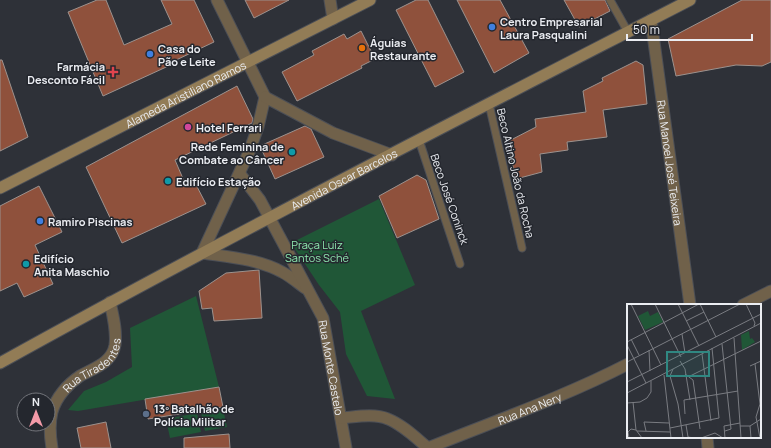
<svg xmlns="http://www.w3.org/2000/svg" width="771" height="448" font-family="Manrope,sans-serif">
<rect width="100%" height="100%" fill="#2e3138"/>
<path fill="#205737" d="M379,199L415,285L361,311L395,399L367,396L346,354L340,312L319,285L291,243Z
M196,296L219,387L78,411L68,410L84,391L106,382L132,367L130,328Z
M223,409L227,427L205,431L201,413Z
M197,413L201,432L170,438L166,419Z"/>
<path fill="#8f513c" stroke="#9c928e" d="M97,0H106L124,45L172,24L161,0H194L214,42L174,61L175,63L103,96L68,12Z
M245,0H289L254,18Z
M416,0H428L464,72L435,87L396,10Z
M457,0H500L529,53L494,73Z
M564,0H605L610,11L579,27Z
M742,0H771V62L762,66L736,65L676,76L668,39Z
M361,31L375,59L361,66L362,68L297,101L282,72L314,55L312,51L344,34L347,39Z
M0,60H2L28,137L0,151Z
M636,61L643,65L647,104L603,110L607,137L567,142L568,150L540,154L542,172L516,179L507,142L536,127L535,119L586,112L583,91L603,81L602,78Z
M237,86L253,119L252,123L175,160L184,181L192,177L206,204L122,243L86,167Z
M305,126L311,129L324,157L275,179L260,146Z
M417,175L426,180L439,219L397,238L379,196Z
M39,186L62,232L35,245L53,284L24,297L17,283L0,291V206Z
M259,270L262,318L214,321L212,308L202,309L199,291L226,273Z
M219,387L223,407L148,419L145,399Z
M106,422L111,448H81L77,428Z
M229,434L230,448H184V438Z"/>
<g fill="none" stroke-linecap="round" stroke-linejoin="round">
<g stroke="#4c4f56" stroke-width="9">
<path id="service" d="M610,0L628,32
M489,104L522,248
M419,140L460,264"/>
</g>
<g stroke="#4c4f56" stroke-width="13">
<g id="minor">
<path d="M217,0L265,97"/>
<path d="M330,0L333,19"/>
<path id="s1" d="M651,20L690,305"/>
<path d="M265,97L258,127L249,152L202,253C229,257 258,259 282,272C290,276 298,283 305,288"/>
<path d="M265,97L333,133L392,155"/>
<path id="s2" d="M240,174L260,200L323,318L346,448"/>
<path d="M743,305L771,291"/>
<path d="M341,418C355,417 374,413 388,419C403,425 416,438 428,448"/>
<path d="M707,437L708,448"/>
<path id="s3" d="M52,448C50,436 49,424 52,412C56,397 68,384 80,376C94,368 112,363 115,345C117,331 113,316 110,302"/>
<path id="s4" d="M428,448C495,421 564,397 628,364"/>
</g>
</g>
<g stroke="#4c4f56" stroke-width="13">
<g id="secondary">
<path id="s5" d="M0,188L370,0"/>
<path id="s6" d="M0,363C227,237 459,119 690,0"/>
</g>
</g>
<use href="#service" stroke="#70614a" stroke-width="7"/>
<use href="#minor" stroke="#70614a" stroke-width="11"/>
<use href="#secondary" stroke="#927c56" stroke-width="11"/>
</g>
<g fill="#3f7fe0" stroke="#24272e" stroke-width="1.5">
<circle cx="492" cy="27" r="4"/>
<circle cx="150" cy="54" r="4"/>
<circle cx="40" cy="221" r="4"/>
</g>
<circle fill="#e8710a" stroke="#24272e" stroke-width="1.5" cx="362" cy="48" r="4"/>
<path fill="#e0444e" stroke="#24272e" stroke-width="1.5" d="M111 66h4v4h4v4h-4v4h-4v-4h-4v-4h4z"/>
<circle fill="#d1479c" stroke="#24272e" stroke-width="1.5" cx="188" cy="127" r="4"/>
<g fill="#0f9aa8" stroke="#24272e" stroke-width="1.5">
<circle cx="292" cy="152" r="4"/>
<circle cx="168" cy="181" r="4"/>
<circle cx="26" cy="264" r="4"/>
</g>
<circle fill="#5c6f8a" stroke="#24272e" stroke-width="1.5" cx="146" cy="414" r="4"/>
<g text-anchor="middle" dominant-baseline="central" stroke-width="3" stroke-linejoin="round" paint-order="stroke">
<g font-size="11" font-weight="bold" fill="#ebedf2" stroke="#24272e" text-anchor="start">
<text x="500" y="21">Centro Empresarial<tspan x="500" dy="13">Laura Pasqualini</tspan></text>
<text x="370" y="42">Águias<tspan x="370" dy="13">Restaurante</tspan></text>
<text x="158" y="48">Casa do<tspan x="158" dy="13">Pão e Leite</tspan></text>
<text x="105" y="66" text-anchor="end">Farmácia<tspan x="105" dy="13">Desconto Fácil</tspan></text>
<text x="196" y="127">Hotel Ferrari</text>
<text x="284" y="146" text-anchor="end">Rede Feminina de<tspan x="284" dy="13">Combate ao Câncer</tspan></text>
<text x="176" y="181">Edifício Estação</text>
<text x="48" y="221">Ramiro Piscinas</text>
<text x="34" y="258">Edifício<tspan x="34" dy="13">Anita Maschio</tspan></text>
<text x="154" y="408">13º Batalhão de<tspan x="154" dy="13">Polícia Militar</tspan></text>
</g>
<g font-size="11" fill="#ebedf2" stroke="#24272e">
<text stroke="none"><textPath href="#s5" startOffset="208">Alameda Aristiliano Ramos</textPath></text>
<text stroke="none"><textPath href="#s1" startOffset="144">Rua Manoel José Teixeira</textPath></text>
<text transform="translate(516 173) rotate(77)">Beco Altino João da Rocha</text>
<text stroke="none"><textPath href="#s6" startOffset="390">Avenida Oscar Barcelos</textPath></text>
<text transform="translate(450 199) rotate(71)">Beco José Coninck</text>
<text stroke="none"><textPath href="#s3" startOffset="100">Rua Tiradentes</textPath></text>
<text stroke="none"><textPath href="#s2" startOffset="217">Rua Monte Castelo</textPath></text>
<text stroke="none"><textPath href="#s4" startOffset="109">Rua Ana Nery</textPath></text>
</g>
<g font-size="11" fill="#8de7ae" stroke="#24272e">
<text x="317" y="244">Praça Luiz<tspan x="317" dy="13">Santos Sché</tspan></text>
</g>
</g>
<g transform="translate(627 304)">
<rect width="134" height="134" fill="#2e3138"/>
<path d="M21,7L23,12L31,8L36,18L18,26L11,12ZM122,27L123,35L125,34L128,38L115,46L114,31Z" fill="#205737"/>
<path fill="none" stroke="#7a7c82" stroke-width="1" d="M4,0L34,61M28,0L54,53M51,0L72,42M73,0L89,33M119,0L128,19L127,22M59,17L77,8M55,30L58,49M107,34L114,134M4,35L12,51M0,38L72,0M95,40L104,125L98,127M0,41L19,79M22,46L23,67M75,50L84,117M53,57L58,65L63,96M0,58L113,0M128,60L133,100L129,113L133,134M123,62L134,57M46,65L43,72L51,100L56,134M58,70L66,76L73,125M37,71L44,134M63,72L134,37M0,78L134,10M0,89L134,19M6,98L9,126M0,99L13,98L20,94L24,88V77M58,110L57,96L111,87M59,121L61,133L67,134M113,122H123L134,115M123,122L124,134M43,124L92,114L85,44M10,127L43,128M19,127L17,118L42,119M2,134L1,128L4,125L9,126L15,134M74,134L88,129L96,134M98,134L97,122L113,119"/>
<path fill="#308882" fill-opacity="0.15" stroke="#308882" stroke-width="2" d="M40,48H82V72H40Z"/>
<rect width="134" height="134" fill="none" stroke="#ebedf2" stroke-width="2"/>
</g>
<g transform="translate(36 412)"><circle r="19" fill="#24272e" stroke="#74767c"/>
<path d="M0-3L7 15L0 10L-7 15Z" fill="#f39aa8"/>
<text y="-6" font-size="11" font-weight="bold" text-anchor="middle" fill="#ebedf2">N</text>
</g>
<path d="M627 34v6h125v-6" fill="none" stroke="#ebedf2" stroke-width="2"/>
<text x="633" y="34" font-size="12" fill="#ebedf2" stroke="#24272e" stroke-width="3" paint-order="stroke">50 m</text>
</svg>
